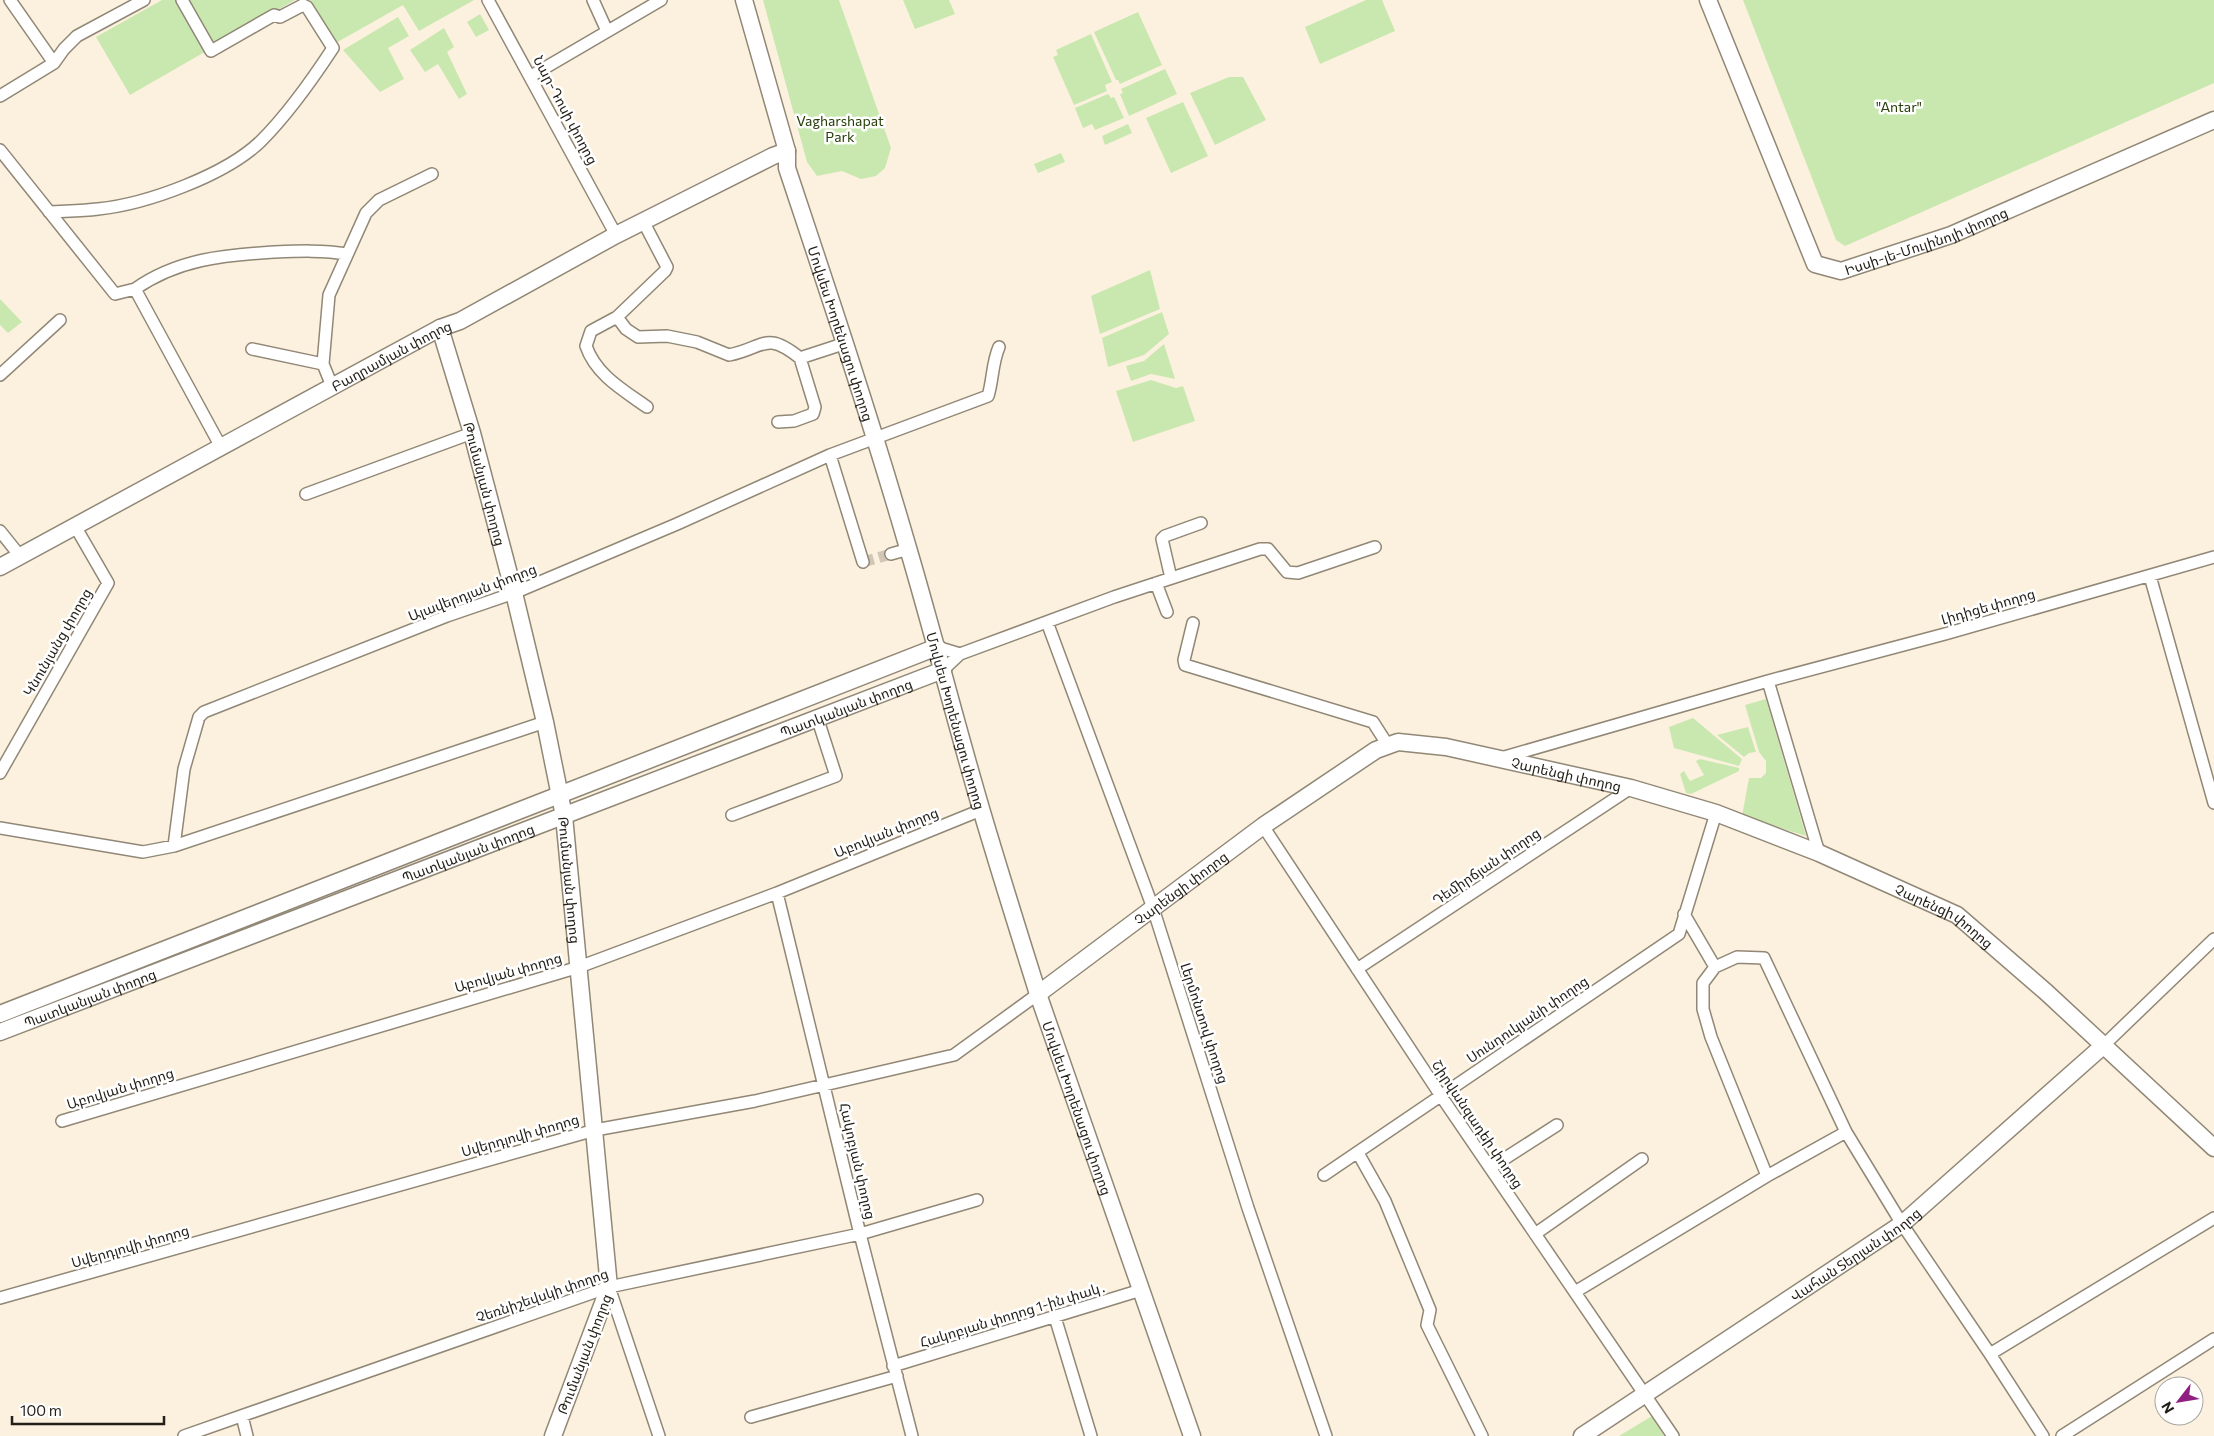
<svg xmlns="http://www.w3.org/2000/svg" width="2214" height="1436" font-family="Commissioner,'Noto Sans Armenian',sans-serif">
<rect width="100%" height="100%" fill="#fcf1de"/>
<path fill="#c9e8af" d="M162,0H295L130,95L96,37Z
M310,0H474L419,31L403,5L334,44Z
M763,0H839L891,148L885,168L876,176L861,179L842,171L817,176L807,162Z
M903,0H949L955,14L915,29Z
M1366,0H1382L1395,31L1320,64L1305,27Z
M1743,0H2214V83L1845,246L1836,240Z
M1138,12L1162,65L1120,84L1118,80H1116L1094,32Z
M480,14L489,30L476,37L467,22Z
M398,17L409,36L388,48L404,79L380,92L343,50Z
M444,28L454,47L447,52L467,94L459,99L438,64L425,72L410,50Z
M1091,34L1112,82L1105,85L1107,91L1074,105L1053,57L1058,55L1056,50Z
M1165,69L1177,94L1129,116L1120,94L1123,93L1121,89Z
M1229,77H1243L1266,120L1215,145L1190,93Z
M1108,94L1111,98L1114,97L1124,118L1095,130L1092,124L1083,128L1075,108Z
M1183,102L1208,156L1171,173L1146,118Z
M1128,124L1132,133L1105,145L1102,136Z
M1061,153L1065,162L1038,173L1034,164Z
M1150,270L1160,309L1100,334L1091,296Z
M0,299L22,322L8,333L0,325Z
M1162,312L1169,334L1144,355L1108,367L1102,338Z
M1164,344L1175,379L1151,374L1131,381L1126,366L1144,361Z
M1151,380L1176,388L1183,386L1195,421L1133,442L1116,391Z
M1766,699L1806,836L1742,816L1749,778H1761L1766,773V761L1759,752L1745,705Z
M1693,718L1742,759L1739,766L1674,748L1669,727Z
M1748,727L1756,752L1749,753L1744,757L1717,735Z
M1700,759L1739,768V771L1691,794L1686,793L1680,774L1684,771L1690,781L1704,775L1696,761Z
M1652,1416L1664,1436H1619Z"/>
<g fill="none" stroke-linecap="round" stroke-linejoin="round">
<path stroke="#d1c7b6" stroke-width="11" stroke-dasharray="11 5.5" stroke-linecap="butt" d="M863,562L891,554"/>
<g stroke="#918776" stroke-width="14">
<path id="street" d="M10,0L54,63
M488,0L616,235
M593,0L607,31
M531,76L661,0
M0,96L54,63L64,49L77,36L144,0
M0,150L115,294L135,289L221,447
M49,212C65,211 82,211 98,209C147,204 226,175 261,141C289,113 312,80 333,48L307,7L303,5L280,17L274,15L211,51L182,0
M643,221L667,267L665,271L617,317L591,331L586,346C596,375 623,390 647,407
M135,289C178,259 224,255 274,252C299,251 323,250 347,254
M617,317L626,329L638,337L667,336L697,342L729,355C764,348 765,330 800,358L846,343
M252,349L323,364
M0,375L60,320
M332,386L323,364L329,295L366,213L379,200L432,174
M778,422L794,421L813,414L815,407L800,358
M830,455L863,562
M306,494L472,433
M0,531L20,556
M891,554L909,549
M2150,576L2214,803
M1171,578L1162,539L1165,536L1201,523
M1156,583L1167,612
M1047,622L1153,908L1248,1208L1326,1436
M1193,623L1184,660L1185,665L1373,722L1387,744
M937,647L960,654
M943,670L960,654L1114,597L1260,549H1268L1287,572L1298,573L1375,547
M1768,681L1945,634L2214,557
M1501,758L1768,681L1819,853
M0,773L108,583L75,526
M732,815L836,776L817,717
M1263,826L1441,1096L1673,1436
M0,828L143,852L174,846L545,722
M174,846L184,769L199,717L204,712L447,616L514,593L677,524L830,455L988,396C993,380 992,363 999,347
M777,893L860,1234L912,1436
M1684,914L1715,967L1703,983V1009L1711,1037L1767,1176
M1715,967L1737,957L1764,958L1846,1132L1902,1224L1990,1354L2043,1436
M1357,969L1631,788
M2104,1045L2214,939
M62,1121L579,967L777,893L981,810
M1358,1153L1385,1201L1430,1310L1427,1325L1482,1436
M1490,1168L1557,1125
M1324,1175L1679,934L1716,813
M1535,1234L1642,1159
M609,1287L659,1436
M1575,1292L1767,1176L1846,1132
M0,1298L595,1130L755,1101L954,1055L1038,994
M1055,1317L1091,1436
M1990,1354L2214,1218
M893,1366L1141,1290
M242,1416L247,1436
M751,1417L897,1376
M184,1436L609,1287L860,1234L977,1200
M2062,1436L2214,1339"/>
</g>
<g stroke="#918776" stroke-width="19">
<g id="secondary">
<path id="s1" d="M744,0L787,151V168C829,294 871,420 908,548C934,636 956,724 982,812C1000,873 1019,933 1038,994L1192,1436"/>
<path id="s2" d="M1708,0L1815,264L1841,271L1951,235L2214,120"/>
<path id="s3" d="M440,328L472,433L514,593L545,722L564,816L609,1287L553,1436"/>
<path id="s4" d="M0,567L440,328L460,321L616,235L773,156L787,151"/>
<path id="s5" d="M1038,994L1263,826L1376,750L1398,742L1446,747L1631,788L1716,813L1819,853L1957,915L2046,992L2214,1148"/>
<path d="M0,1014L937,647"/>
<path id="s6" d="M0,1032L943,670"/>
<path id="s7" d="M1582,1436L1902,1224L2104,1045"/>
</g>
</g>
<use href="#street" stroke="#fff" stroke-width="11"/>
<use href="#secondary" stroke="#fff" stroke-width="16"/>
</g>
<g text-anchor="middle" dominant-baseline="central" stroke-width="5" stroke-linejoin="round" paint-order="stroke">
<g font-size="14" fill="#273e08" stroke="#fff">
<text x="1899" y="106">"Antar"</text>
<text x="840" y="120">Vagharshapat<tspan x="840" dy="16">Park</tspan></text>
</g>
<g font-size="14" fill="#231f18" stroke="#fff">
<text transform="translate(566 110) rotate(62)">Նար-Դոսի փողոց</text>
<text stroke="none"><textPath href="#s2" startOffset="402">Իսսի-լե-Մուլինոյի փողոց</textPath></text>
<text stroke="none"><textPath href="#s1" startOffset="348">Մովսես Խորենացու փողոց</textPath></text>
<text stroke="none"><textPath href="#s4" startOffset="445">Բաղրամյան փողոց</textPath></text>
<text stroke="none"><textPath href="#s3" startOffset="162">Թումանյան փողոց</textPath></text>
<text transform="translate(472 592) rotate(-21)">Ալավերդյան փողոց</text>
<text transform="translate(1988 606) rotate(-16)">Լիդիցե փողոց</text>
<text transform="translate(57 642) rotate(-60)">Կնունյանց փողոց</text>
<text stroke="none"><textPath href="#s6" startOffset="906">Պատկանյան փողոց</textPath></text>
<text stroke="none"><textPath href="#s1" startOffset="752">Մովսես Խորենացու փողոց</textPath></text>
<text stroke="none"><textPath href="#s5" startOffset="612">Չարենցի փողոց</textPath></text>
<text transform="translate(886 832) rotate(-22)">Աբովյան փողոց</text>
<text stroke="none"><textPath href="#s6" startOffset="501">Պատկանյան փողոց</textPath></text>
<text transform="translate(1486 866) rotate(-34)">Դեմիրճյան փողոց</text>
<text stroke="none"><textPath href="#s3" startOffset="568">Թումանյան փողոց</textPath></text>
<text stroke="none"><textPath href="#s5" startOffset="178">Չարենցի փողոց</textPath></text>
<text stroke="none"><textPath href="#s5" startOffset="1018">Չարենցի փողոց</textPath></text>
<text transform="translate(508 972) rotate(-16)">Աբովյան փողոց</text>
<text stroke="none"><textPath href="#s6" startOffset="96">Պատկանյան փողոց</textPath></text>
<text transform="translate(1527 1019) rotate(-34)">Սունդուկյանի փողոց</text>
<text transform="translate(1205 1023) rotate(72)">Լերմոնտով փողոց</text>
<text transform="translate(120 1088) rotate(-17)">Աբովյան փողոց</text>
<text stroke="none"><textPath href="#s1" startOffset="1158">Մովսես Խորենացու փողոց</textPath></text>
<text transform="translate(1478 1124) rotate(56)">Շիրվանզադեի փողոց</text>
<text transform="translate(520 1135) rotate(-16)">Սվերդլովի փողոց</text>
<text transform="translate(858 1161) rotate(77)">Հակոբյան փողոց</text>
<text transform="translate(130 1246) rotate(-16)">Սվերդլովի փողոց</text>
<text stroke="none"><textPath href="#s7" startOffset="328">Վահան Տերյան փողոց</textPath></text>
<text transform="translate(542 1295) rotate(-19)">Չեռնիշեվսկի փողոց</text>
<text transform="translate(1013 1314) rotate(-17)">Հակոբյան փողոց 1-ին փակ․</text>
<text transform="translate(584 1354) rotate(-69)">Թումանյան փողոց</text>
</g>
</g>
<g transform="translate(2179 1401) rotate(239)"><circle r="24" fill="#ffffff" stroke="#a7a5a3"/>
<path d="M0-4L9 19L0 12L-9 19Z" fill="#8f2082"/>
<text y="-8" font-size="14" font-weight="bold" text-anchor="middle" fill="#231f18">N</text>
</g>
<path d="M12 1416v8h152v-8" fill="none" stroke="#231f18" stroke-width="2.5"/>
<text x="20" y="1416" font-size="15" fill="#231f18" stroke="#ffffff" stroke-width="4" paint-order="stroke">100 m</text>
</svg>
